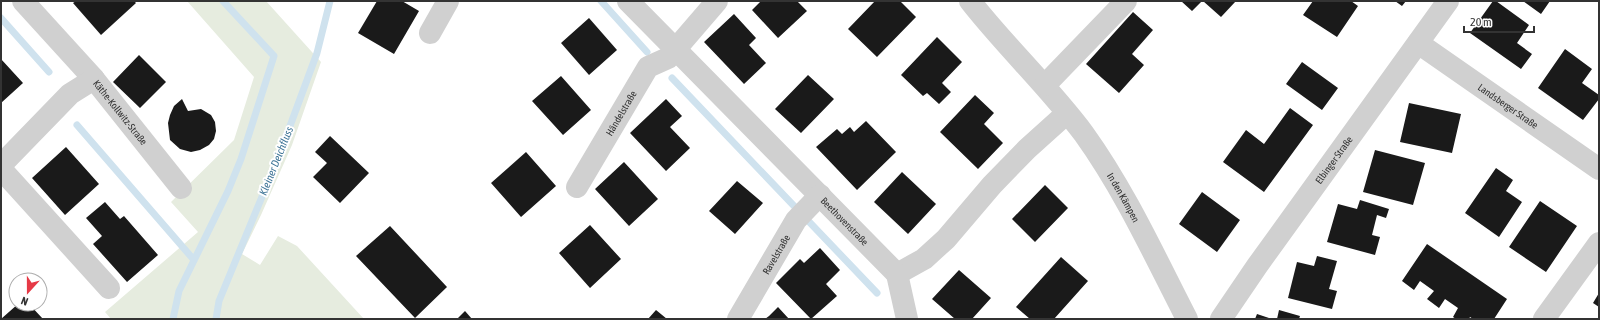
<svg xmlns="http://www.w3.org/2000/svg" width="1600" height="320" font-family="'Asap Condensed',sans-serif">
<rect width="100%" height="100%" fill="#fff"/>
<path fill="#e6ecdf" d="M187,1H266L321,62L292,145L261,215L242,254L260,265L278,236L297,246L364,319H111L105,312L198,232L171,202L234,140L254,77Z"/>
<g fill="none" stroke-linecap="round" stroke-linejoin="round">
<path stroke="#cfe2ee" stroke-width="7" d="M601,1L647,52
M1,18L49,72
M672,78L877,293
M77,125L194,260
M173,319L179,291L228,191L241,159L274,56L223,1
M216,319L219,301L280,153L317,53L330,1"/>
</g>
<path fill="#1a1a1a" d="M76,1H134L136,3L101,35L73,3Z
M377,1H402L419,11L394,54L358,33Z
M761,1H797L807,11L778,38L752,10Z
M875,1H900L916,17L877,57L848,29Z
M1181,1H1202L1192,11Z
M1203,1H1236L1221,17Z
M1313,1H1351L1358,6L1337,37L1303,15Z
M1395,1H1406L1402,6Z
M1493,1H1496L1529,25L1517,43L1532,54L1521,69L1470,33Z
M1523,1H1550L1541,14Z
M1133,12L1153,30L1132,54L1144,65L1119,93L1086,64Z
M734,14L756,38L749,45L766,63L744,84L704,42Z
M589,18L617,50L589,75L561,43Z
M937,37L962,62L942,83L951,92L939,104L927,93L923,96L901,75Z
M1565,49L1592,69L1582,83L1599,95V99L1583,120L1538,88Z
M139,55L166,82L140,108L113,82Z
M1,59L23,83L1,103Z
M1302,62L1338,88L1322,110L1286,84Z
M808,75L834,99L801,133L775,109Z
M561,76L591,110L563,135L532,101Z
M975,95L994,113L984,124L1003,143L978,169L940,132Z
M182,99L188,111L201,109L211,115L215,122L216,131L214,139L209,145L200,150L191,152L180,149L170,140L168,123L170,115L174,106Z
M666,99L682,116L670,127L690,148L666,171L630,133Z
M1409,103L1461,114L1452,153L1400,142Z
M1290,108L1313,125L1264,192L1223,162L1246,130L1264,144Z
M866,121L896,152L857,190L816,147L837,129L842,134L850,127L854,132Z
M330,136L369,173L340,203L313,177L327,163L315,152Z
M66,147L99,184L65,215L32,178Z
M1375,150L1425,163L1413,205L1363,192Z
M526,152L556,186L521,217L491,183Z
M624,162L658,199L629,226L595,189Z
M1496,168L1513,180L1506,191L1522,202L1499,237L1465,213Z
M902,172L936,204L908,234L874,202Z
M737,181L763,203L735,234L709,211Z
M1045,185L1068,208L1035,242L1012,219Z
M1202,192L1240,220L1217,252L1179,224Z
M1360,200L1389,209L1386,218L1377,215L1372,235L1380,237L1375,255L1327,242L1338,204L1357,209Z
M1540,201L1577,226L1546,272L1509,247Z
M105,202L120,219L124,216L158,255L127,282L93,244L102,236L86,218Z
M590,225L621,259L590,288L559,253Z
M390,226L447,287L415,318L356,256Z
M1427,244L1507,299L1494,319H1473L1470,317L1469,319H1456L1453,317L1458,308L1445,299L1439,308L1427,299L1434,291L1420,281L1414,290L1402,281Z
M820,248L840,270L826,284L837,296L811,319L776,283L800,259L804,263Z
M1317,256L1337,261L1329,289L1337,291L1332,309L1288,298L1297,262L1314,266Z
M1061,257L1088,281L1054,319H1030L1016,307Z
M959,270L991,298L972,319H955L932,299Z
M1599,293V307L1593,303Z
M18,304H29L43,319H1Z
M778,307L789,319H765L769,316Z
M656,310L667,319H648Z
M1279,310L1300,316L1299,319H1277Z
M465,311L472,319H457Z
M1257,314L1272,319H1255Z"/>
<g fill="none" stroke-linecap="round" stroke-linejoin="round">
<g stroke="#d0d0d0" stroke-width="22">
<path id="s1" d="M23,1L94,79L181,188"/>
<path id="s2" d="M628,1L897,274L924,259L946,239L992,185L1027,149L1067,113"/>
<path id="s3" d="M970,1C1006,47 1049,87 1084,134C1125,191 1155,257 1187,319"/>
<path d="M430,33L448,1"/>
<path id="s4" d="M1418,43L1599,169"/>
<path d="M1045,85L1126,1"/>
<path d="M1,165L70,94L94,79"/>
<path d="M1,169L109,288"/>
<path id="s5" d="M577,187L648,67L668,58L717,1"/>
<path d="M897,274L907,319"/>
<path id="s6" d="M738,319L796,220L820,195"/>
<path id="s7" d="M1221,319L1257,266L1448,1"/>
<path d="M1544,319L1599,243"/>
</g>
</g>
<g text-anchor="middle" dominant-baseline="central" stroke-width="4" stroke-linejoin="round" paint-order="stroke">
<g font-size="10" fill="#333" stroke="#fff">
<text stroke="none"><textPath href="#s4" startOffset="110">Landsberger Straße</textPath></text>
<text stroke="none"><textPath href="#s5" startOffset="86">Händelstraße</textPath></text>
<text stroke="none"><textPath href="#s1" startOffset="148">Käthe-Kollwitz-Straße</textPath></text>
<text stroke="none"><textPath href="#s7" startOffset="195">Elbinger Straße</textPath></text>
<text stroke="none"><textPath href="#s3" startOffset="250">In den Kämpen</textPath></text>
<text stroke="none"><textPath href="#s2" startOffset="309">Beethovenstraße</textPath></text>
<text stroke="none"><textPath href="#s6" startOffset="75">Ravelstraße</textPath></text>
</g>
<g font-size="11" font-style="italic" fill="#3f7597" stroke="#fff">
<text transform="translate(276 161) rotate(-68)">Kleiner Deichfluss</text>
</g>
</g>
<rect width="1600" height="320" fill="none" stroke="#333333" stroke-width="4"/>
<g transform="translate(28 292) rotate(201)"><circle r="19" fill="#ffffff" stroke="#adadad"/>
<path d="M0-3L7 15L0 10L-7 15Z" fill="#e63946"/>
<text y="-6" font-size="11" font-weight="bold" text-anchor="middle" fill="#333333">N</text>
</g>
<path d="M1464 26v6h70v-6" fill="none" stroke="#333333" stroke-width="2"/>
<text x="1470" y="26" font-size="12" fill="#333333" stroke="#ffffff" stroke-width="3" paint-order="stroke">20 m</text>
</svg>
